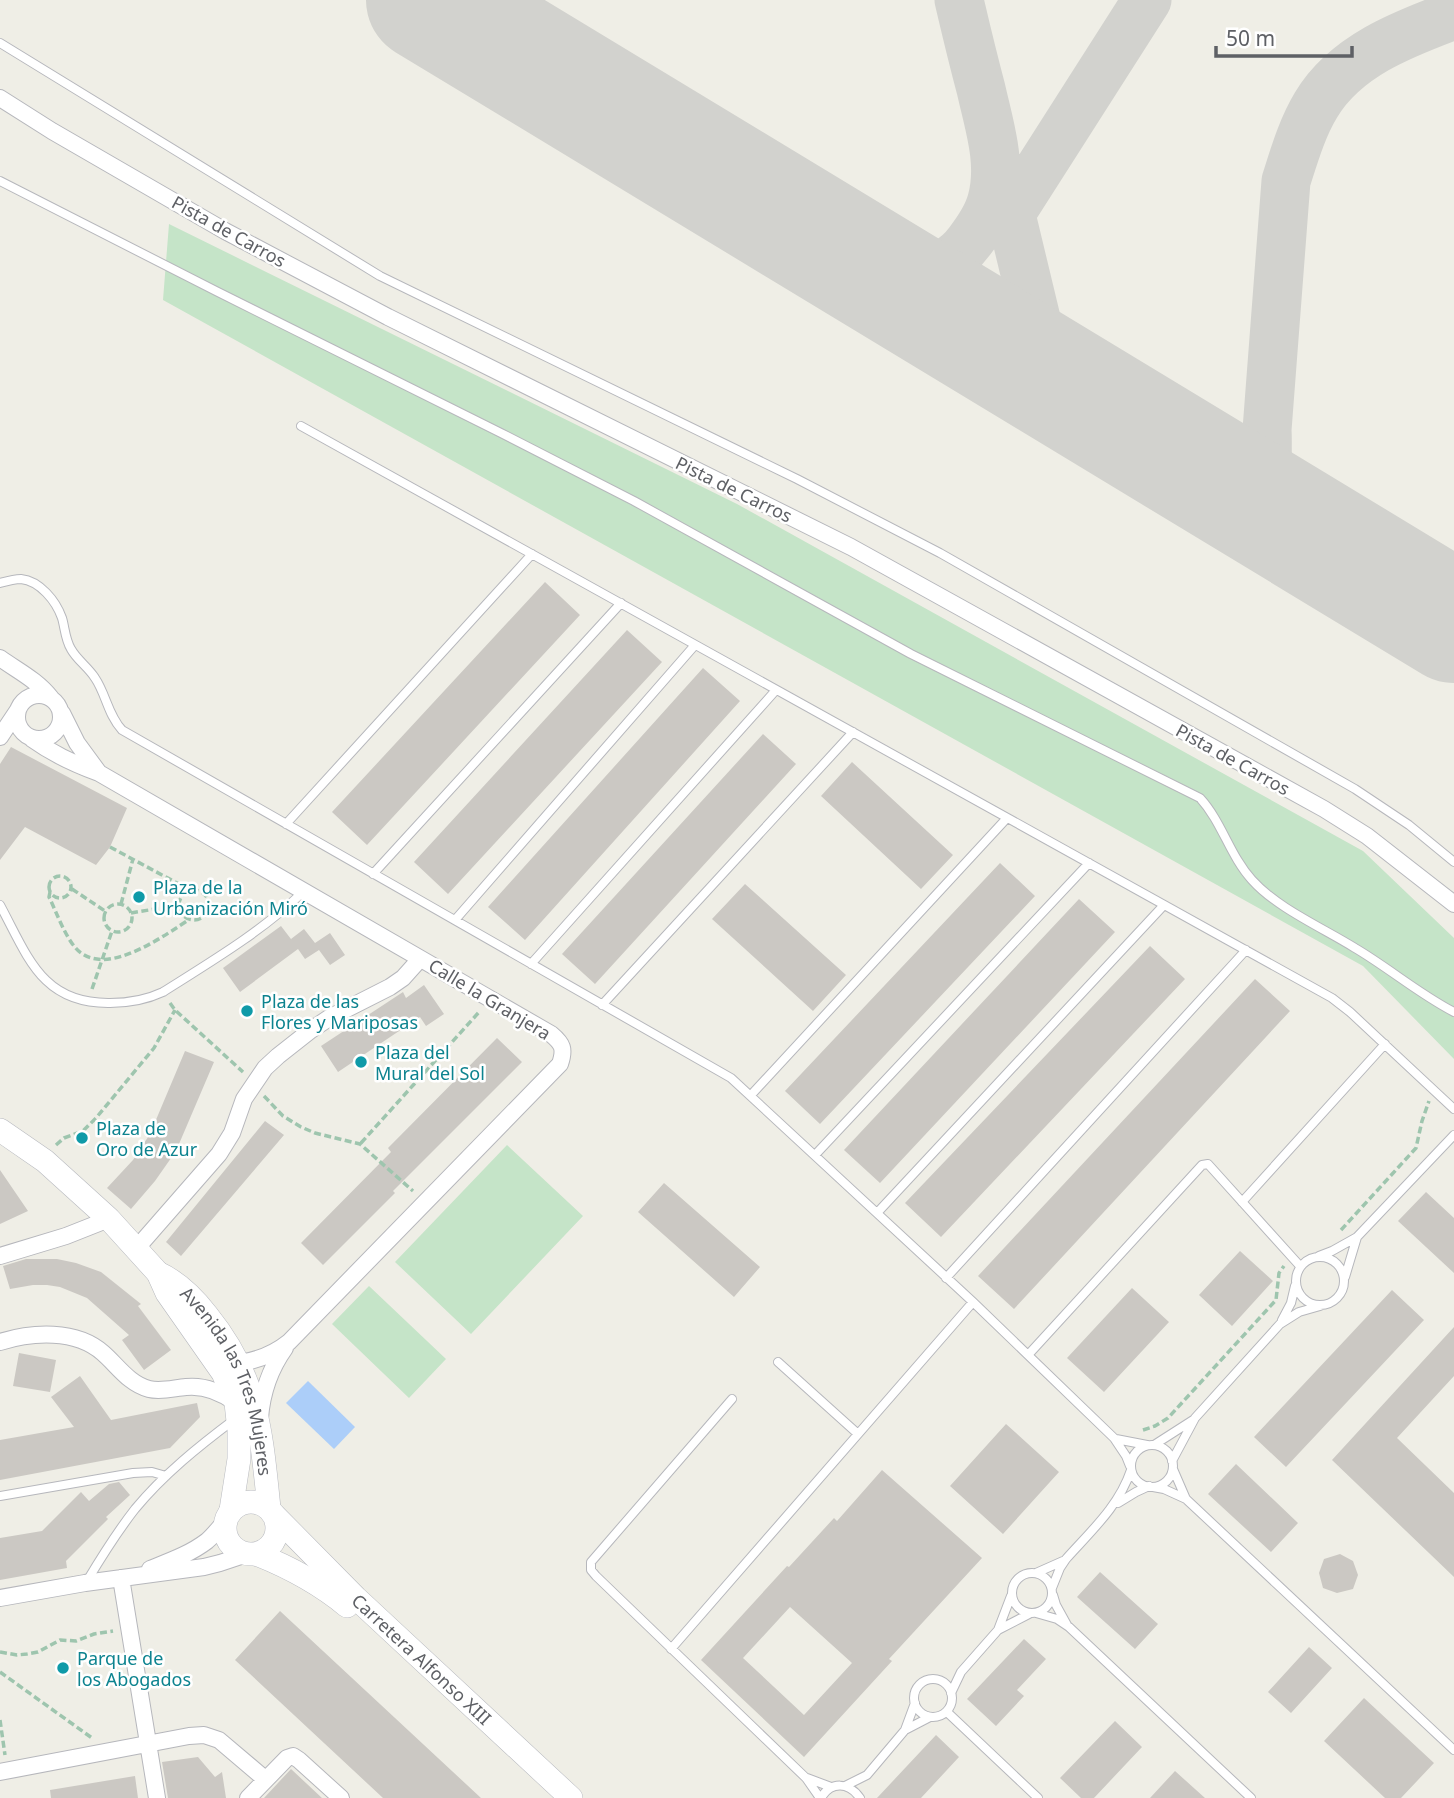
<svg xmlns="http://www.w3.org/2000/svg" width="1454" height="1798" font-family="'Noto Sans',sans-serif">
<rect width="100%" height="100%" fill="#efeee6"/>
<path fill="#c5e4c8" d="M169,224L737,504L1363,851L1454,938V1059L1363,966L163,300Z
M507,1145L583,1216L471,1334L395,1262Z
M369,1286L446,1359L409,1398L332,1324Z"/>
<path fill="#accef9" d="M308,1381L355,1427L334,1449L286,1403Z"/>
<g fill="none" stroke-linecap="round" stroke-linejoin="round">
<path stroke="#d2d2ce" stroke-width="49" d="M1000,169L1038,327L1056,367L1080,396
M1011,213L1147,0
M856,260C897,273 940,281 969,242C979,229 988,216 992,200C1002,163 989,125 981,89C973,59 966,30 959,0
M1197,466C1230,470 1252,461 1267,430
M1314,538C1291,521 1274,505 1269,475C1266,461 1268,445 1267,430L1286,181C1294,156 1302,128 1316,105C1345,56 1403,34 1454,15"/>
<path stroke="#d2d2ce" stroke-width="122" d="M427,0L1454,622"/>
</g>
<path fill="#cbc8c3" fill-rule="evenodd" d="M545,582L580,615L367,845L332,812Z
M627,630L662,662L448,894L414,862Z
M703,668L740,701L525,940L488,907Z
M763,734L796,764L595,984L562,954Z
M11,747L127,808L110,847L96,865L25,827L0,860V764Z
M852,762L953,855L921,889L821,796Z
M1000,863L1035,896L820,1124L785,1091Z
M745,884L846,975L813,1011L712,919Z
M1079,899L1115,932L880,1183L844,1150Z
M281,926L294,943L291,939L304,929L315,943L330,933L345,955L330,965L319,950L305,959L298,949L240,992L223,968Z
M1150,946L1185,979L941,1237L905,1203Z
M1255,979L1290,1011L1014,1309L978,1276Z
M424,985L444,1014L426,1026L420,1017L338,1072L321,1046L403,992L406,998Z
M497,1038L522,1062L393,1191L395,1193L323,1265L301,1243L391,1152L388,1148Z
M185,1051L214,1062L176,1151L155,1181L131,1209L107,1188L133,1160L150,1134Z
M265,1121L284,1135L181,1256L166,1242Z
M0,1170L28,1211L0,1224Z
M664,1183L760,1267L734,1297L638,1212Z
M1426,1192L1454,1218V1273L1398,1221Z
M1240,1251L1273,1281L1232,1326L1199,1295Z
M26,1259H57L76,1263L101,1272L141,1304L138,1306L171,1350L144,1370L122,1340L129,1335L87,1298L60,1287L47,1285H33L10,1289L3,1266Z
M1132,1288L1169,1322L1104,1392L1067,1358Z
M1392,1290L1424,1320L1286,1467L1254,1437Z
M1454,1327V1376L1397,1438L1454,1493V1577L1332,1460Z
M19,1353L56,1360L50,1392L13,1386Z
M80,1376L111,1420L197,1403L200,1417L170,1448L0,1480V1440L74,1427L51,1397Z
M1006,1424L1059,1472L1003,1534L950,1486Z
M1236,1464L1298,1523L1271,1552L1208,1494Z
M882,1470L982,1558L889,1659L892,1661L804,1757L701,1660L787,1566L789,1567L834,1518L837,1521ZM790,1607L852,1663L804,1715L743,1658Z
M119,1482L130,1495L106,1517L108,1519L66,1561L67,1568L0,1580V1538L42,1531L81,1492L89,1501L109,1484Z
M1340,1554L1353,1561L1358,1575L1353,1589L1337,1593L1323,1588L1319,1573L1324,1559Z
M1100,1572L1158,1624L1135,1649L1077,1597Z
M280,1611L481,1798H383L235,1660Z
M1024,1639L1046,1659L1017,1690L1024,1696L996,1726L967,1699Z
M1309,1647L1332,1668L1291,1713L1268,1692Z
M1364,1698L1434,1763L1401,1798H1385L1324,1741Z
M1115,1721L1142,1747L1094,1798H1081L1060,1778Z
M936,1735L959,1757L921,1798H877Z
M198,1757L215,1777L222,1772L226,1798H168L162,1762Z
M291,1769L322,1798H264Z
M1175,1771L1205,1798H1150Z
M135,1776L138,1798H51L50,1790Z"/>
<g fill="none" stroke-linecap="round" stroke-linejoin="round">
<g stroke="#b6b7bc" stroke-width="10">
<path id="lane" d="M0,43L380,276L797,479L940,553L1355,789L1409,825L1454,862
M0,181L216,291L501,433L634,501L911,654L1200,798C1222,822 1230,856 1252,880C1277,908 1323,928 1355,948C1389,968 1419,994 1454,1012
M301,426L1332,998L1350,1012L1454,1109
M0,583C7,581 14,579 21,579C40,581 56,601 62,618C65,628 65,639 71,649C77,660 88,667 95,678C106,694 108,715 122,730L731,1078L973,1302L1114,1438L1126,1456L1130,1466
M286,824L532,554
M373,874L621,603
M0,905C28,957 42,1004 110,1003C129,1003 146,1000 163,992C212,961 261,932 303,892
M455,920L695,645
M531,964L776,690
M602,1005L853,732
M751,1095L1007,818
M815,1155L1089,863
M1242,1202L1385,1044
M877,1213L1164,905
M1319,1256L1332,1251L1357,1237L1454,1135
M1296 1281a24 24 0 1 1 48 0a24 24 0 1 1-48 0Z
M1345,1277L1357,1237
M946,1278L1246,950
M1282,1320L1291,1303L1295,1286
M1028,1355L1202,1165L1208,1164L1300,1266
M778,1362L858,1434
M732,1399L591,1562V1570L596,1576L806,1778L820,1798
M1116,1439L1147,1445
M1154,1445L1193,1420
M1131 1466a21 21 0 1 1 42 0a21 21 0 1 1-42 0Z
M1172,1461L1195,1418L1280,1324L1299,1312L1320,1306
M1173,1469L1186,1499L1454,1750
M1153,1487L1164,1489L1186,1499
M0,1496L133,1473L152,1472L166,1476
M1118,1503L1136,1492L1149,1486
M1012 1593a20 20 0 1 1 40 0a20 20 0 1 1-40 0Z
M1036,1573L1063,1561
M87,1581C102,1556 117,1532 135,1509C164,1474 199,1446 235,1419
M1052,1588L1060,1568L1066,1559C1091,1531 1119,1506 1131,1470
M1053,1595L1056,1605L1067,1625
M1036,1613L1057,1619L1069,1627L1251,1798
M998,1630L1011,1596
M671,1649L973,1302
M914 1698a19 19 0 1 1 38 0a19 19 0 1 1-38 0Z
M951,1693L961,1672L998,1630L1029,1614
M947,1712L1038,1798
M905,1730L930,1717
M807,1778L831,1787
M845,1786L867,1775L905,1730L915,1703
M821,1798C831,1781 849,1782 860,1798"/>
</g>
<g stroke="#b6b7bc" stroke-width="18">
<path id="street" d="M0,98L52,131L225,231L388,317L851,547L1324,809L1367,836L1454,904
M0,658C18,671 37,680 51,698
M17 717a22 22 0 1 1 44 0a22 22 0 1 1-44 0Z
M62,713L77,743L99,773
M0,737L18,710
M32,739C53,754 74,764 99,773L551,1034C563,1044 565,1049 560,1064L289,1342C274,1354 259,1360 240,1363
M136,1249L219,1154L232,1133L244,1099L265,1068L278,1056L311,1030L329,1018L390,987L403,978L420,959
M0,1256L66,1236L109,1219
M0,1342C32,1332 76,1329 103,1353C117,1365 129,1384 149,1389C161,1392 174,1388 186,1387C205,1385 221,1392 236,1403
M260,1418C262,1392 270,1369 285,1348
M150,1569C170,1561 190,1554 207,1541C214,1535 220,1527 226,1520
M121,1578L157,1798
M0,1598L85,1583L204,1567L220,1563L247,1554
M0,1772L189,1736L204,1735L219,1740L265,1779
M248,1798L287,1758L293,1756L299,1760L341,1798"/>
</g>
<g stroke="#b7b9bf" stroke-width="24">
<g id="secondary">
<path d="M0,1130L45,1161L109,1219L158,1273L167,1293L223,1373L236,1403L239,1430V1459L231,1510"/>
<path id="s1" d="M158,1273C178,1282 193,1297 207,1315C258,1378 261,1431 269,1508"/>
<circle cx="251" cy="1528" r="26"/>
<path id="s2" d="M275,1516L356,1598L571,1798"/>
<path d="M256,1554C289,1567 319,1583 347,1606"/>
</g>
</g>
<path stroke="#9ec5ae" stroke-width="3.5" stroke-dasharray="7 3.5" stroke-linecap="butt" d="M110,847L190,890
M49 887a11 11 0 1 1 22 0a11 11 0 1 1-22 0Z
M72,889L105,911
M179 905a15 15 0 1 1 30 0a15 15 0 1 1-30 0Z
M50,892L49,897C57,913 67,943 81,953C111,975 165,935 190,919
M104 918a14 14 0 1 1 28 0a14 14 0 1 1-28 0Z
M121,904L133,859
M131,913L179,905
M92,989L112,931
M170,1003L175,1010L243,1072
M264,1096L283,1116L301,1127L315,1133L360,1144L413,1191
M361,1143L480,1011
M56,1145L64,1138L83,1131L96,1118L154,1048L175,1010
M1341,1230L1416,1148L1422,1121L1429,1101
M1143,1430L1155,1426L1168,1418L1276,1300L1279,1273L1284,1266
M0,1652L17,1655L27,1654L38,1652L60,1640L76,1641L94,1634L113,1631
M0,1672L92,1738
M0,1720L5,1755"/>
<use href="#lane" stroke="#fff" stroke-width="8"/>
<use href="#street" stroke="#fff" stroke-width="16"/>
<use href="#secondary" stroke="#fff" stroke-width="23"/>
</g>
<g fill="#0f9aa8" stroke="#fff" stroke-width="2.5">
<circle cx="139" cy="897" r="7"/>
<circle cx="247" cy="1011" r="7"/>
<circle cx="361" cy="1062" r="7"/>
<circle cx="82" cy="1138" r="7"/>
<circle cx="63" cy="1668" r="7"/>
</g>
<g text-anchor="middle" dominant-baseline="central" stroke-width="5" stroke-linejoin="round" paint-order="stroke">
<g font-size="18" fill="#5e6065" stroke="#fff">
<text transform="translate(229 231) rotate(29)">Pista de Carros</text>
<text transform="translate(734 489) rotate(26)">Pista de Carros</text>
<text transform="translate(1233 759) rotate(29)">Pista de Carros</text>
<text transform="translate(490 999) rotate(31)">Calle la Granjera</text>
<text stroke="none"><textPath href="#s1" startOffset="135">Avenida las Tres Mujeres</textPath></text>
<text stroke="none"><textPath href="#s2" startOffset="205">Carretera Alfonso XIII</textPath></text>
</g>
<g font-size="18" fill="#0d838f" stroke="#fff" text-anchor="start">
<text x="153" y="887">Plaza de la<tspan x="153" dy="21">Urbanización Miró</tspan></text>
<text x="261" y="1001">Plaza de las<tspan x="261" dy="21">Flores y Mariposas</tspan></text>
<text x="375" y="1052">Plaza del<tspan x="375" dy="21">Mural del Sol</tspan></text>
<text x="96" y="1128">Plaza de<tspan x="96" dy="21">Oro de Azur</tspan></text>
<text x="77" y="1658">Parque de<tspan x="77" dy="21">los Abogados</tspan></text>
</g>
</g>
<path d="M1216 46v10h136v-10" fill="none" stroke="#5e6065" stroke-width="3.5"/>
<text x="1226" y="46" font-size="21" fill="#5e6065" stroke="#ffffff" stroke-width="5" paint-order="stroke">50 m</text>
</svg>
